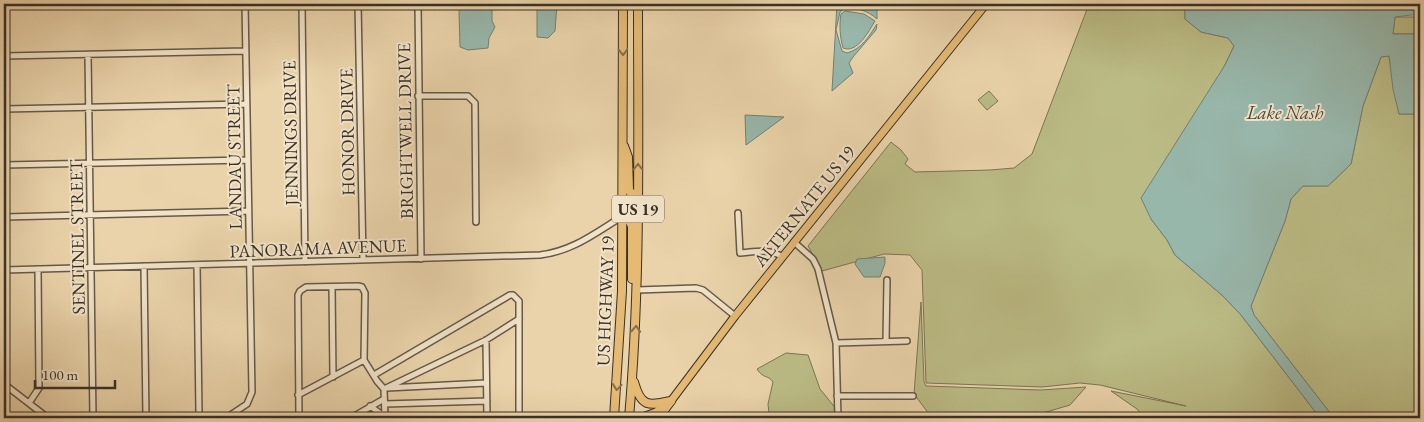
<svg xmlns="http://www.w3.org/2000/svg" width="1424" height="422" font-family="'EB Garamond',serif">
<rect width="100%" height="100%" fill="#ead3aa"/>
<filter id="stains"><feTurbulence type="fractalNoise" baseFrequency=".004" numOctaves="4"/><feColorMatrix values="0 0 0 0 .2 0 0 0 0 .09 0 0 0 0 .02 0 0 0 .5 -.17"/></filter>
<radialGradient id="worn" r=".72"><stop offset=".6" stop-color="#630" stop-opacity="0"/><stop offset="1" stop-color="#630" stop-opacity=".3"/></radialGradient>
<path fill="#bbbb85" stroke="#7a7656" d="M1089,4H1185V19L1201,32L1228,38L1234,46L1151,219L1167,240L1175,255L1223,296L1241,315L1320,418H1144L1137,409L1111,391L1186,406L1100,385L1080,383L1042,387L926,383L922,270L910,255L884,254L822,271L808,246L891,142L901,150L908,159L905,164L915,172L990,170L1014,168L1032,154Z
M1395,17H1420V34H1393Z
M1389,56L1399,114H1420V418H1334L1254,315L1251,306L1285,221L1291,199L1303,186H1328L1351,164L1363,106L1381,57Z
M989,91L998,101L987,110L978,100Z
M921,302L924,382L926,386L1041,390L1086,387L1070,405L1026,418H932L914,394Z
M786,353L808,355L820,389L837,410L829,418H810L809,413L776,416L769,413L768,404L773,382C769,375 763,379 757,369Z"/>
<path fill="#98b7ab" stroke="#728176" d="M462,4H491L492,5V21L495,27L489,38L488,48L468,50L460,47L459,11Z
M537,4H557L555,31L548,38L537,37Z
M837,4H877V19C867,10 857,8 845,8L840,12L836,30L842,51L847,53C862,49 869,36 877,24L876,30L853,57L849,63L853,73L832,91Z
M1185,4H1420V14L1395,17L1393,34H1420V114H1399L1393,89L1389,56L1381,57L1363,106L1351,164L1328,186H1303L1291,199L1285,221L1251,306L1254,315L1334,418H1320L1241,315L1223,296L1175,255L1167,240L1151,219L1141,198L1225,65L1234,46L1228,38L1201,32L1185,19Z
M845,11L864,14L875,21C869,31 857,54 843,48C840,37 839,26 841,14Z
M745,115L784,117L746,145Z
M885,257V263L880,277H864L855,264L857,259Z"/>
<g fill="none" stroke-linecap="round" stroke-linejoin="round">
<g stroke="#655a47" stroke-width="8">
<path id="minor" d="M302,4L305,262
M358,4L363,260
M418,4L421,259
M88,55L93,418
M4,56L246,51
M418,96H468L475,103L476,222
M4,109L246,104
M4,165L247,160
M738,213L740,253C754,252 771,248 782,257
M4,217L248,211
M794,242L813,259L818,269L836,343L838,418
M197,265L199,414L200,418
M144,266L146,418
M4,270L540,255C573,251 595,233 623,216
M332,287L333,377
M637,290L696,288L703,290L735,316
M486,340L487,418
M886,341L887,280
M836,343L907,341
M374,375L510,295H513L519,301V417
M4,384L48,418
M387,388L486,383
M384,389L486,340L519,319
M298,395L364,360
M837,396H913
M29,403L39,388L38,269
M385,404L487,401
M370,406L385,417
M226,418L247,404L252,392L245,4
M299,418L298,295L300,291L306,287L358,286L362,287L365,293L364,360L377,381L384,389L385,418
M351,418L384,399
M507,418H590"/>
</g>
<g stroke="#393126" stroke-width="9">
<path id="major" d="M640,418L656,412L671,401L735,316L986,4"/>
</g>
<g stroke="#393126" stroke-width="10">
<path id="highway" d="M624,146L628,157L629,190L633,196H638
M623,216L628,218L632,226V279
M634,382C641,407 648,406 671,401
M614,418L622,291L623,4
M629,418C641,280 638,142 638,4
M658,418L671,401"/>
</g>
<use href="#minor" stroke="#f1e2c8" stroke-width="5"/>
<use href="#major" stroke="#e5ba75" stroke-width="7"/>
<use href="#highway" stroke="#e5ba75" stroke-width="8"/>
</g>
<defs><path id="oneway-chevron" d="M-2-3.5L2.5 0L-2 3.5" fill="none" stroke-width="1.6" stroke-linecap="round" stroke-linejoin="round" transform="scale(1.25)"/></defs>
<g stroke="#866f4a">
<use href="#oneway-chevron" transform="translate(623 52) rotate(89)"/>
<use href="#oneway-chevron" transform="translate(638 167) rotate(-90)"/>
<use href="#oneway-chevron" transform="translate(636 329) rotate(-87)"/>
<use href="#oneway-chevron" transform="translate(617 387) rotate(95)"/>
</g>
<g text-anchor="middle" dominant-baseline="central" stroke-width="4" stroke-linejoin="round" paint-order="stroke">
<rect fill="#f1e2c8" stroke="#706657" stroke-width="1" x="612" y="195.5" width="52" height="27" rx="4"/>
<g font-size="16" font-weight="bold" fill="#393126">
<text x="638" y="209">US 19</text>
</g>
<g font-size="18" fill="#393126" stroke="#f1e2c8">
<text transform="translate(405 131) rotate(-91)">BRIGHTWELL DRIVE</text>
<text transform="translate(347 132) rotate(-91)">HONOR DRIVE</text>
<text transform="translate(290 133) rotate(-91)">JENNINGS DRIVE</text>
<text transform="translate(234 157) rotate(-91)">LANDAU STREET</text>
<text transform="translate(804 206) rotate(-51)">ALTERNATE US 19</text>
<text transform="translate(77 237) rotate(-91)">SENTINEL STREET</text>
<text transform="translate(318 248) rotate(-2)">PANORAMA AVENUE</text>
<text transform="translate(605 301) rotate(-88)">US HIGHWAY 19</text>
</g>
<g font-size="19" font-style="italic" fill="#4c4c41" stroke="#f1e2c8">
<text x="1285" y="112">Lake Nash</text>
</g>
</g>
<rect width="1424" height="422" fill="none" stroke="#ead3aa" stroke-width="20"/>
<rect x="5" y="5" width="1414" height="412" fill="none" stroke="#393126" stroke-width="2.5"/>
<rect x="10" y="10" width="1404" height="402" fill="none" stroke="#393126"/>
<path d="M35 380v8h80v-8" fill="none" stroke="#393126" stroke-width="2.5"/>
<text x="42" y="380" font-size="15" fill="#393126" stroke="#f1e2c8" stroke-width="4" paint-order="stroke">100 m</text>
<rect width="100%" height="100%" filter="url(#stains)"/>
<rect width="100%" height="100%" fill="url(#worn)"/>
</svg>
